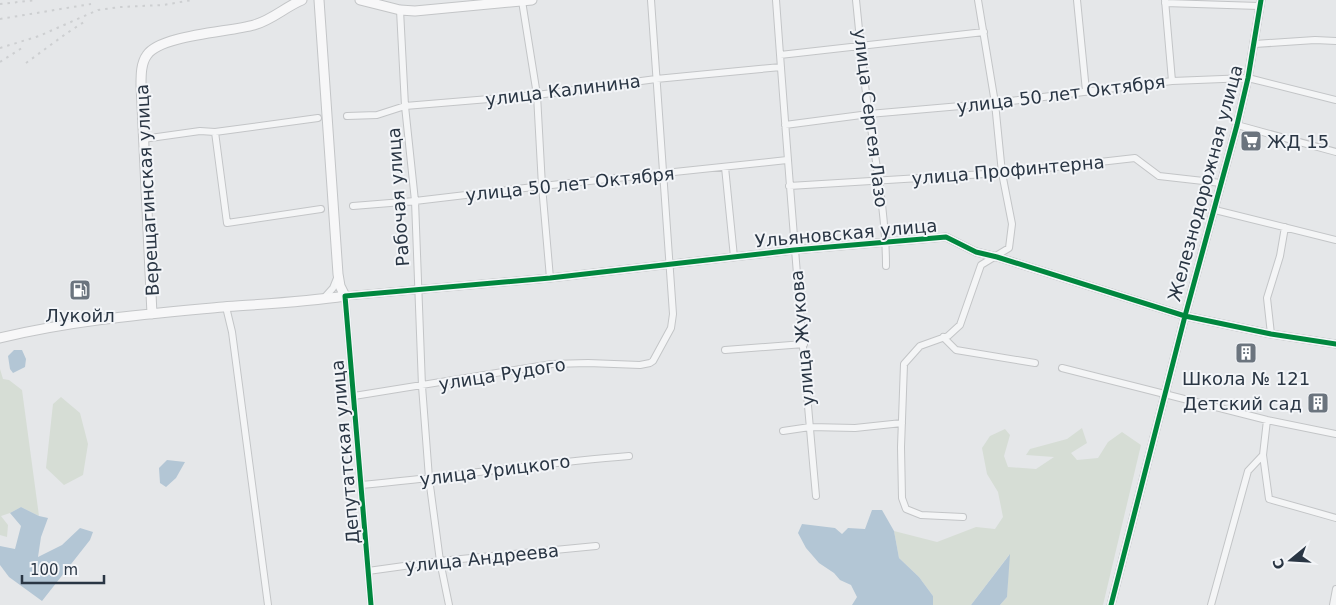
<svg xmlns="http://www.w3.org/2000/svg" width="1336" height="605" font-family="'DejaVu Sans',sans-serif">
<rect width="100%" height="100%" fill="#e5e7e9"/>
<path fill="#d6ddd5" d="M0,369L3,379L9,380L22,390L39,516L21,507L10,513L1,516L8,525L7,537L0,535Z
M61,397L80,413L88,444L83,475L64,485L46,468L53,404Z
M1082,428L1087,443L1071,453L1077,460L1098,458L1108,442L1122,432L1141,445L1103,605H1000L1007,597L1009,555L971,605H933V596L919,577L899,558L894,531L937,542L976,527L995,529L1003,517L998,492L987,474L982,448L990,436L1005,429L1010,435L1004,456L1008,467L1036,469L1054,457L1026,455L1030,449L1067,439Z"/>
<path fill="#b3c6d5" d="M14,350H22L26,359L25,367L13,373L10,369L8,356Z
M167,460L185,462L176,478L166,487L160,483L159,468Z
M21,507L39,516L48,518L41,537L38,557L62,545L80,528L93,532L90,540L42,601L9,577L0,565V546L15,549L21,526L10,513Z
M872,510H882L894,531L899,558L919,577L933,596V605H852L857,597L851,585L840,580L834,573L819,563L806,548L798,533L802,524L835,528L842,534L848,528L865,529Z
M1010,554L1007,597L1000,605H971Z"/>
<g fill="none" stroke-linecap="round" stroke-linejoin="round">
<g stroke="#c3c5c7" stroke-width="8">
<path id="minor" d="M776,0C788,165 801,331 816,496
M856,0C860,38 863,76 869,114C876,165 886,215 886,266
M1077,0L1086,91
M1165,0L1172,81
M522,1L537,95L542,186L550,278
M1165,3L1259,6
M400,10L405,106L415,201L422,386L429,478L440,561L449,605
M1255,44L1315,40L1336,41
M780,55L984,32
M347,116L377,115L405,106L537,95L656,79L781,67
M785,125L869,114L995,103L1172,81L1248,78L1336,100
M1237,125L1336,152
M215,132L227,223L321,209
M143,139L200,131L215,132L318,118
M725,167L734,257
M789,186L1002,173L1135,158L1159,176L1221,183
M353,206L415,201L542,186L787,160
M1215,210L1336,240
M345,296L371,605
M324,298L333,288L337,278
M226,307L232,332L268,605
M1271,334L1267,298L1280,256L1285,227
M943,337L956,350L1035,363
M725,350L804,344
M1062,368L1267,420L1336,434
M354,396L552,364L588,363L640,365L650,363L653,361L671,328L673,314L651,0
M783,431L810,427L855,428L902,423
M1263,455L1269,499L1336,518
M361,485C451,477 539,463 629,456
M963,517L921,515L906,509L902,498L901,447L904,364L920,346L948,336L960,325L981,265L1009,248L1012,224L1002,173L995,103L978,0
M368,571L440,561L596,546
M1211,605L1248,471L1263,455L1267,420
M1333,605L1336,589"/>
</g>
<g stroke="#c3c5c7" stroke-width="9">
<path id="tertiary" d="M345,296L550,278L794,250L946,237L976,252L997,257L1185,316L1271,334L1336,344
M1111,605L1185,316L1237,125L1248,78L1261,0"/>
</g>
<g stroke="#c3c5c7" stroke-width="11">
<path id="secondary" d="M360,0L400,10L415,11L532,0
M152,314L141,85C141,75 141,63 147,55C160,35 230,32 254,25C272,20 285,7 302,0
M0,338C73,320 149,314 223,307C264,304 304,302 345,296L340,286L338,274L319,0"/>
</g>
<use href="#minor" stroke="#f4f5f6" stroke-width="6"/>
<use href="#tertiary" stroke="#f4f5f6" stroke-width="8"/>
<use href="#secondary" stroke="#f7f7f8" stroke-width="9"/>
<path stroke="#cdcfd1" stroke-width="2" stroke-dasharray="2.5 5" stroke-linecap="butt" d="M0,4L37,0
M0,19L91,4
M0,48L39,36L98,10L121,7L163,5L192,0
M0,62L25,46
M26,63L67,33L84,22"/>
<g stroke="#f3f5f8" stroke-width="8">
<path id="cycleway" d="M371,605L345,296L550,278L794,250L946,237L976,252L997,257L1185,316L1271,334L1336,344
M1111,605L1185,316L1237,125L1248,78L1261,0"/>
</g>
<use href="#cycleway" stroke="#00873e" stroke-width="5"/>
</g>
<defs>
<g id="supermarket-square" transform="scale(1.125)"><rect x="-9" y="-9" width="18" height="18" rx="4" fill="#6b747e" stroke="#f3f5f8"/><path d="M-6-5.5h2.5l.6 2H6L4.5 2H-2.5L-4.4-4H-6ZM-1.5 3.2a1.3 1.3 0 1 0 .1 0ZM3 3.2a1.3 1.3 0 1 0 .1 0Z" fill="#fff"/></g>
<g id="fuel-square" transform="scale(1.125)"><rect x="-9" y="-9" width="18" height="18" rx="4" fill="#6b747e" stroke="#f3f5f8"/><path d="M-5.5-6h7V0h2V4h1.3V-2.5L3-4.5l.8-.8L6-3V5H2.5V1h-1V6h-7ZM-4.2-4.7v3.2H.2V-4.7Z" fill="#fff"/></g>
<g id="building-square" transform="scale(1.125)"><rect x="-9" y="-9" width="18" height="18" rx="4" fill="#6b747e" stroke="#f3f5f8"/><path d="M-4-6H4V6H1V3H-1V6H-4ZM-2.5-4.3h1.7v1.8h-1.7ZM.8-4.3h1.7v1.8H.8ZM-2.5-1h1.7V.8h-1.7ZM.8-1h1.7V.8H.8Z" fill="#fff"/></g>
</defs>
<g fill-rule="evenodd">
<use href="#supermarket-square" x="1251" y="141"/>
<use href="#fuel-square" x="80" y="290"/>
<use href="#building-square" x="1246" y="353"/>
<use href="#building-square" x="1318" y="403"/>
</g>
<g text-anchor="middle" dominant-baseline="central" stroke-width="4" stroke-linejoin="round" paint-order="stroke">
<g font-size="18" fill="#2a3644" stroke="#f3f5f8">
<text transform="translate(563 90) rotate(-7)">улица Калинина</text>
<text transform="translate(1061 94) rotate(-7)">улица 50 лет Октября</text>
<text transform="translate(871 118) rotate(83)">улица Сергея Лазо</text>
<text transform="translate(1008 170) rotate(-5)">улица Профинтерна</text>
<text transform="translate(1205 183) rotate(-75)">Железнодорожная улица</text>
<text transform="translate(570 184) rotate(-6)">улица 50 лет Октября</text>
<text transform="translate(147 190) rotate(-93)">Верещагинская улица</text>
<text transform="translate(398 197) rotate(-94)">Рабочая улица</text>
<text transform="translate(846 233) rotate(-5)">Ульяновская улица</text>
<text transform="translate(802 338) rotate(-95)">улица Жукова</text>
<text transform="translate(502 374) rotate(-9)">улица Рудого</text>
<text transform="translate(345 452) rotate(-95)">Депутатская улица</text>
<text transform="translate(495 470) rotate(-7)">улица Урицкого</text>
<text transform="translate(482 558) rotate(-6)">улица Андреева</text>
</g>
<g font-size="18" fill="#2a3644" stroke="#f3f5f8">
<text x="1267" y="141" text-anchor="start">ЖД 15</text>
<text x="80" y="315">Лукойл</text>
<text x="1246" y="378">Школа № 121</text>
<text x="1302" y="403" text-anchor="end">Детский сад</text>
</g>
</g>
<g transform="translate(1291 560) rotate(252)" stroke="#f3f5f8" stroke-width="4" paint-order="stroke">
<path d="M0-4L9 19L0 12L-9 19Z" fill="#2a3644"/>
<text y="-8" font-size="14" font-weight="bold" text-anchor="middle" fill="#2a3644">С</text>
</g>
<path d="M22 575v8h82v-8" fill="none" stroke="#2a3644" stroke-width="2.5"/>
<text x="30" y="575" font-size="15" fill="#2a3644" stroke="#f3f5f8" stroke-width="4" paint-order="stroke">100 m</text>
</svg>
